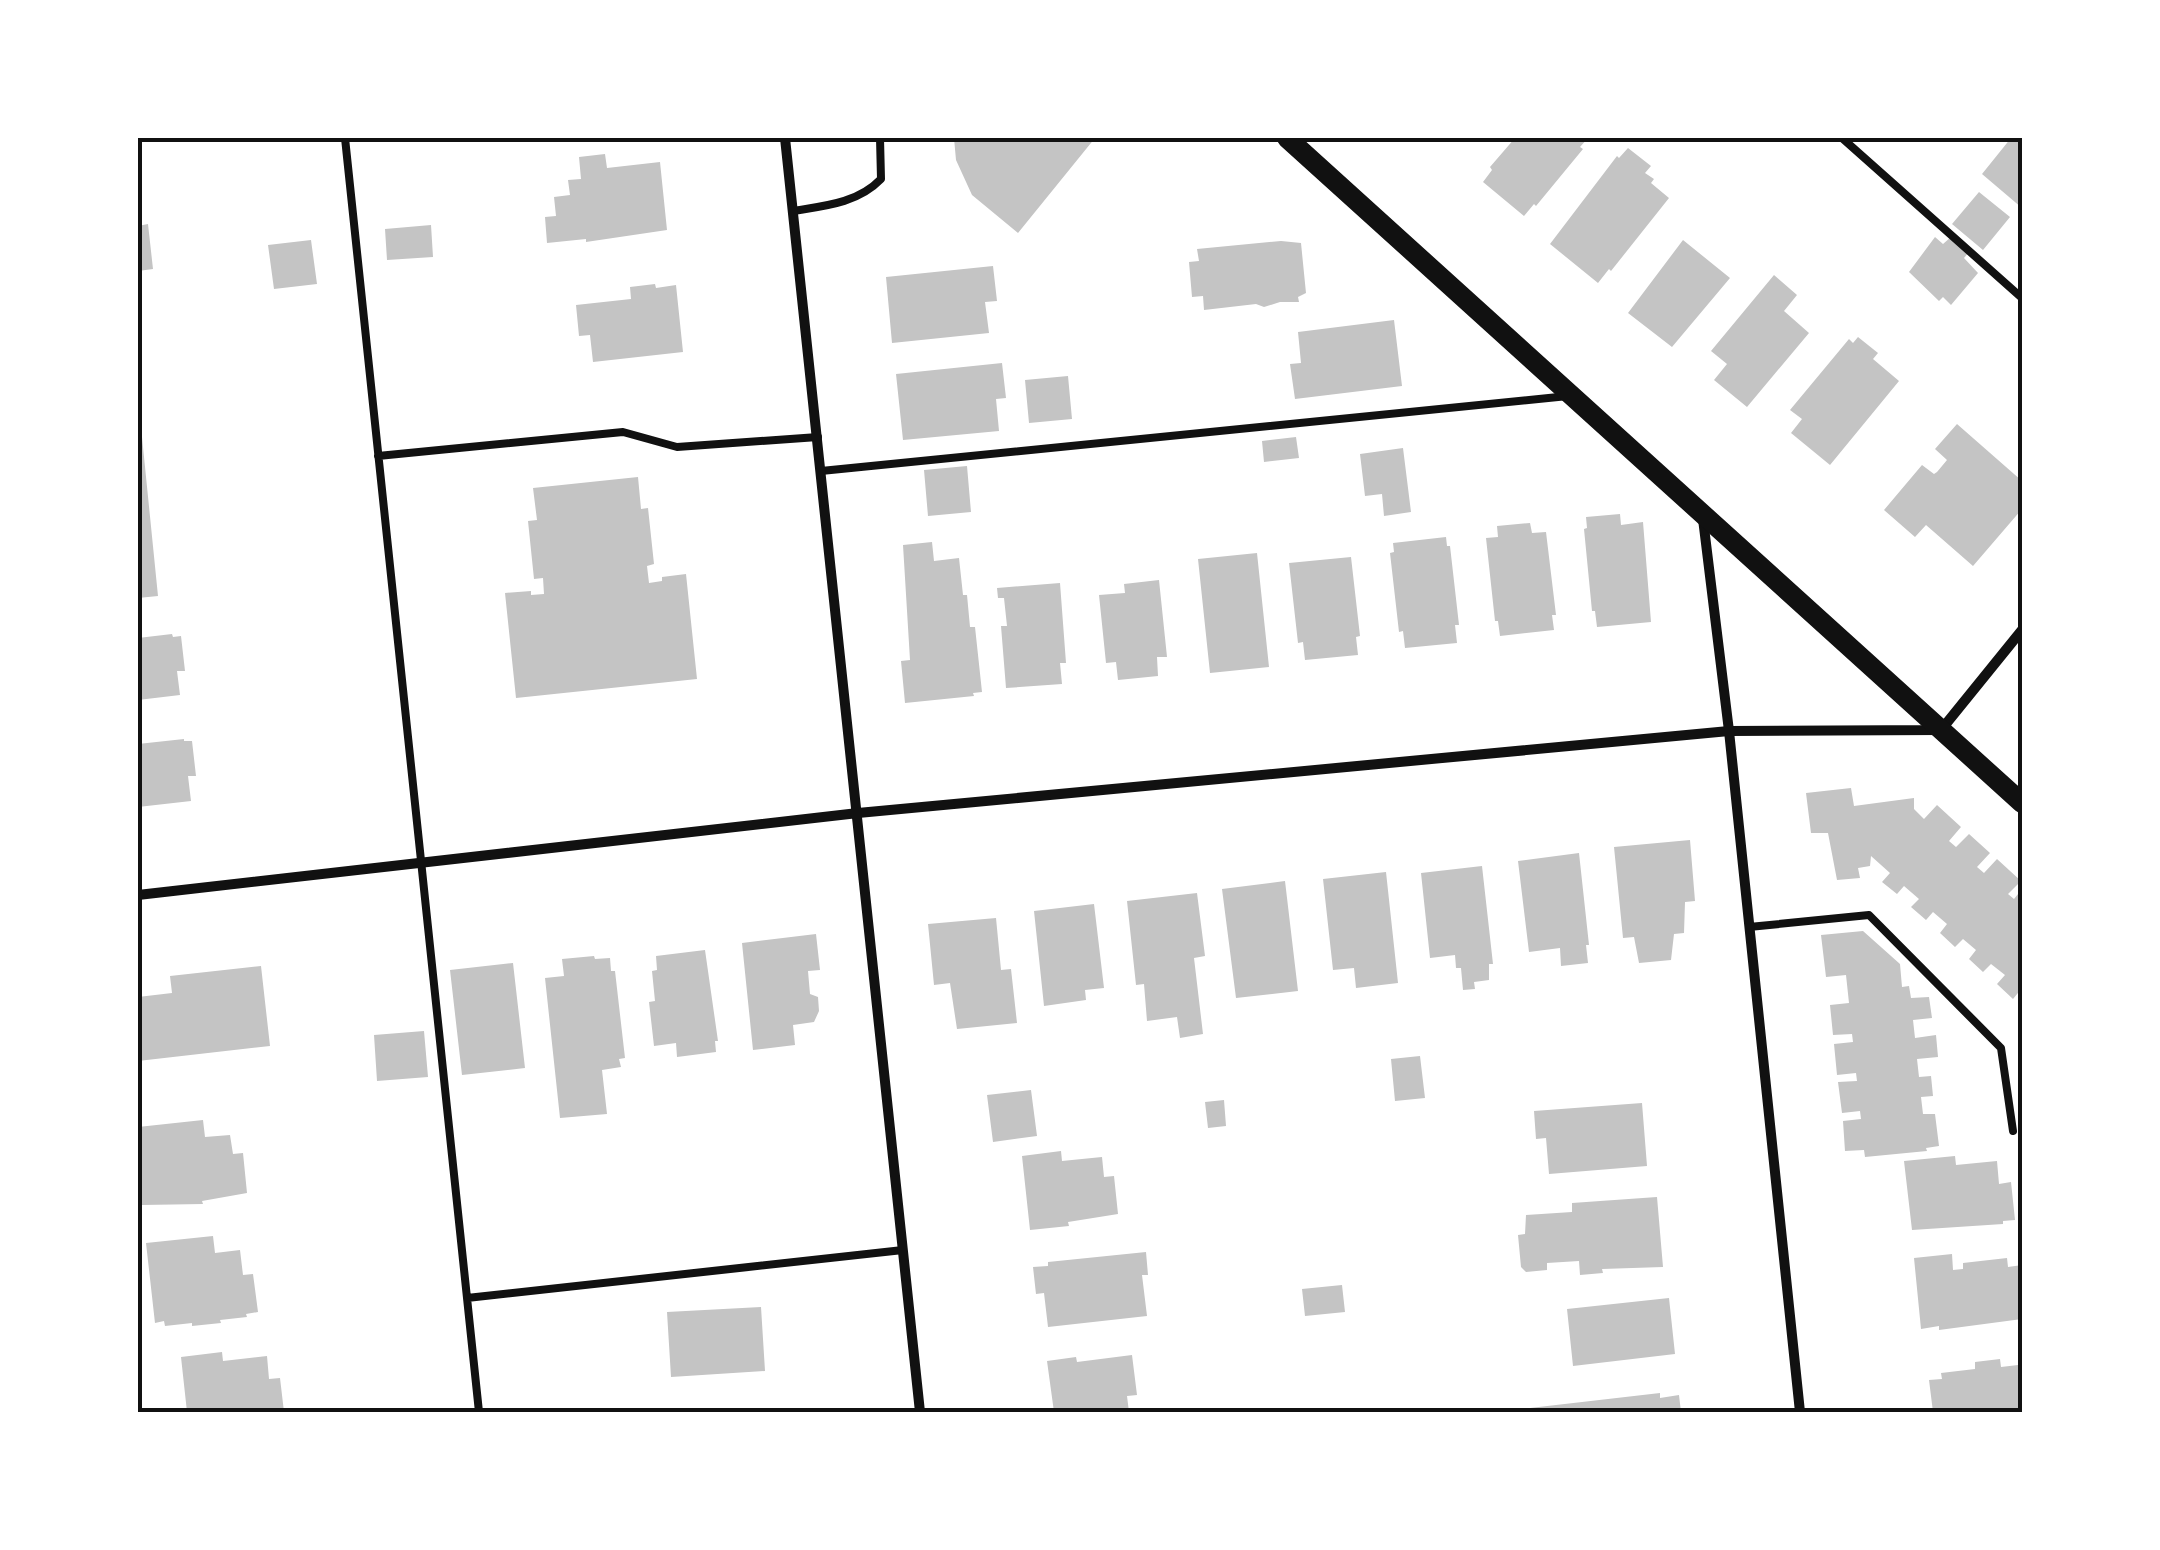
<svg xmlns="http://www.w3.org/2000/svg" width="2160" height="1550" font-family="'DejaVu Sans',sans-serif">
<rect width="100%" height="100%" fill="#fff"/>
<path fill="#c4c4c4" d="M954,138H1095L1018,233L972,195L956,160Z
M1515,138H1588L1580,147L1583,149L1536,206L1534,204L1524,216L1483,182L1492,170L1490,167Z
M2011,138H2022V208L1982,174Z
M1628,148L1651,166L1645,173L1654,179L1651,183L1669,198L1611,271L1609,269L1598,283L1550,244L1617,156L1619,158Z
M605,154L607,168L660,162L667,230L586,242V239L547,243L545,217L556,216L554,197L570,195L568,180L581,179L579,157Z
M1979,192L2010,217L1983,250L1952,224Z
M148,224L153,269L138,271V226Z
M431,225L433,257L387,260L385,229Z
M1935,237L1943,244L1951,237L1969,252L1964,258L1978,273L1951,305L1943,297L1939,301L1909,272Z
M311,240L317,284L274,289L268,245Z
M1683,240L1730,278L1672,347L1628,313Z
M1281,241L1301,243L1306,293L1298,297L1299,302H1280L1264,307L1256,304L1204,310L1203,296L1192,297L1189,262L1199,261L1197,249Z
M993,266L997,301L985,302L989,333L892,343L886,277Z
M1774,275L1797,295L1784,311L1809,333L1747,407L1714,380L1727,364L1711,351Z
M655,284L656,288L676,285L683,352L593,362L590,335L579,336L576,305L631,299L630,287Z
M1394,320L1402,386L1295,399L1290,364L1301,363L1298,332Z
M1858,337L1878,353L1873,359L1899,381L1830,465L1791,433L1802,419L1790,410L1849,339L1853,343Z
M1002,363L1006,398L996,399L999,431L903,440L896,374Z
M1068,376L1072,419L1029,423L1025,380Z
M1957,424L2022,481V509L1973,566L1926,525L1915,537L1884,510L1922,465L1934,474L1937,472L1947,460L1935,449Z
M138,437H142L158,596L138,598Z
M1296,437L1299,458L1264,462L1262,441Z
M1403,448L1411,512L1384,516L1382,494L1365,496L1360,454Z
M967,466L971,512L928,516L924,470Z
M638,477L641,509L648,508L654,564L647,566L649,583L662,581V577L686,574L697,679L516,698L505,593L531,591V595L544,594L543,578L534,579L528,521L537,520L533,488Z
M1620,514L1621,525L1643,522L1651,622L1597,627L1595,611H1592L1584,529L1587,528L1586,517Z
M1530,523L1532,533L1546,532L1556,615H1552L1554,630L1500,636L1498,621H1495L1486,538L1498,537L1497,526Z
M1446,537L1447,546H1450L1459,625H1455L1457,643L1405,648L1403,631L1399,632L1390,553L1394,552L1393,543Z
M932,542L934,561L959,558L963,595H967L970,627H975L982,692L973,693L974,696L905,703L901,661L910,660L903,545Z
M1257,553L1269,667L1210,673L1198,559Z
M1351,557L1360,636L1356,637L1358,655L1305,660L1303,642L1298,643L1289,563Z
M1159,580L1167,657H1157L1158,676L1118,680L1116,662L1106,663L1099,595L1125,593L1124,584Z
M1060,583L1066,663H1060L1062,684L1006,688L1001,626H1007L1004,598H998L997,588Z
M172,634L173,637L181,636L185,671H177L180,695L138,700V638Z
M184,739V741H192L196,776H188L191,801L138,807V744Z
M1851,788L1854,806L1914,798V809L1924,819L1937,805L1961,827L1949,841L1956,847L1969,834L1990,853L1977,867L1984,873L1997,859L2021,881L2008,894L2014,899L2022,889V988L2013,999L1997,984L2005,975L1991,964L1983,972L1969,959L1976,950L1963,939L1955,947L1940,933L1947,924L1933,912L1926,920L1911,907L1919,899L1904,886L1897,894L1882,882L1890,873L1871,856L1870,866L1858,868L1860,878L1837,880L1828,833H1811L1806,793Z
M1690,840L1695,901L1685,902L1684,933L1674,934L1671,960L1639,963L1634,937L1623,938L1614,847Z
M1579,853L1589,945H1586L1588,963L1561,966L1560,948L1529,952L1518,861Z
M1482,866L1493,964H1489V980L1474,982L1475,989L1463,990L1461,968H1456L1455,955L1430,958L1421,873Z
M1386,872L1398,983L1356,988L1354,968L1333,970L1323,879Z
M1285,881L1298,991L1236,998L1222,889Z
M1197,893L1205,956L1194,958L1203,1034L1180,1038L1177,1017L1147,1021L1144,984L1136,985L1127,901Z
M1094,904L1104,988L1085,990L1086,1000L1044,1006L1034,911Z
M996,918L1001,970L1011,969L1017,1023L957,1029L950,983L934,985L928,924Z
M1863,931L1900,964L1902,987L1909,986L1911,998L1929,997L1932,1018L1913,1020L1915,1038L1936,1035L1938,1057L1917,1059L1919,1077L1931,1076L1933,1096L1921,1097L1923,1114H1935L1939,1146L1926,1148L1927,1151L1865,1157L1864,1150L1845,1151L1843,1121L1861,1119L1860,1111L1842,1113L1838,1082L1857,1081L1856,1073L1837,1075L1834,1044L1853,1042L1852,1034L1833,1035L1830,1005L1849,1003L1846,975L1826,977L1821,935Z
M816,934L820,970L808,971L810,994L818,997L819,1011L814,1022L793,1025L795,1045L753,1050L742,943Z
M705,950L718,1041H715L716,1052L677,1057L676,1043L654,1046L649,1002L655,1001L652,971L657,970L656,956Z
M594,956L595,959L610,958L611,971H615L625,1058L619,1059L621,1067L602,1070L607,1114L560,1118L545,978L564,976L562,959Z
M513,963L525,1068L462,1075L450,970Z
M261,966L270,1046L138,1061V997L172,993L170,976Z
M424,1031L428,1077L377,1081L374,1035Z
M1420,1056L1425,1098L1395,1101L1391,1059Z
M1031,1090L1037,1136L993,1142L987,1095Z
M1224,1100L1226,1126L1208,1128L1205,1102Z
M1642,1103L1647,1166L1549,1174L1546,1138L1536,1139L1534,1111Z
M203,1120L205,1137L230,1135L233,1154L243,1153L247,1193L202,1201L203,1204L142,1205L138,1127Z
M1061,1151L1062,1161L1102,1157L1104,1177L1114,1176L1118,1214L1068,1222L1069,1226L1030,1230L1022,1156Z
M1955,1156L1956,1165L1997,1161L1999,1184L2011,1182L2015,1220L2003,1221V1224L1912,1230L1904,1161Z
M1657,1197L1663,1267L1602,1269L1603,1273L1580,1275L1579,1261L1547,1263V1270L1526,1272L1521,1267L1518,1235L1525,1234L1526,1215L1572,1212V1203Z
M213,1236L215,1253L240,1250L243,1275L253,1274L258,1312L246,1314L247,1317L220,1320L221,1323L192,1326V1323L165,1326L164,1321L155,1323L146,1243Z
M1146,1252L1148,1275H1142L1147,1316L1048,1327L1044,1293L1036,1294L1033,1267L1048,1266V1262Z
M1952,1254L1953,1270L1963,1269V1263L2007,1258L2008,1267L2022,1265V1319L1939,1330V1326L1921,1329L1914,1258Z
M1342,1285L1345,1312L1305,1316L1302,1289Z
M1669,1298L1675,1354L1573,1366L1567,1309Z
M761,1307L765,1371L671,1377L667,1312Z
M222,1352L223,1361L267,1356L269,1379L280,1378L284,1412H187L181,1357Z
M1132,1355L1137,1395L1127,1396L1129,1412H1054L1047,1361L1076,1357L1077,1362Z
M2018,1357H2022V1412H1933L1929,1380L1942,1379L1941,1373L1975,1369V1362L2000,1359L2001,1367L2018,1365Z
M1660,1393V1398L1679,1395L1681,1412H1530V1408Z"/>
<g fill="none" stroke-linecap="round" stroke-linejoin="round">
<path stroke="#111" stroke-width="8" d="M345,138L479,1412
M1842,138L2022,298
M793,211C825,206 858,203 881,179L880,138
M378,456L623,432L677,447L818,437
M821,471L1568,396
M1749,927L1869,915L2001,1048L2013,1131
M467,1298L903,1250"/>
<path stroke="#111" stroke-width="10" d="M785,138L920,1412
M1703,519L1729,731L1800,1412
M138,895L858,813L1729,731L1941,730L2022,630"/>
<path stroke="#111" stroke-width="20" d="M1287,138L2022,803"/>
</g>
<rect width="2160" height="1550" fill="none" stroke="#ffffff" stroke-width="280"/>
<rect x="140" y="140" width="1880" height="1270" fill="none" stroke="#111" stroke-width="4"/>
</svg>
